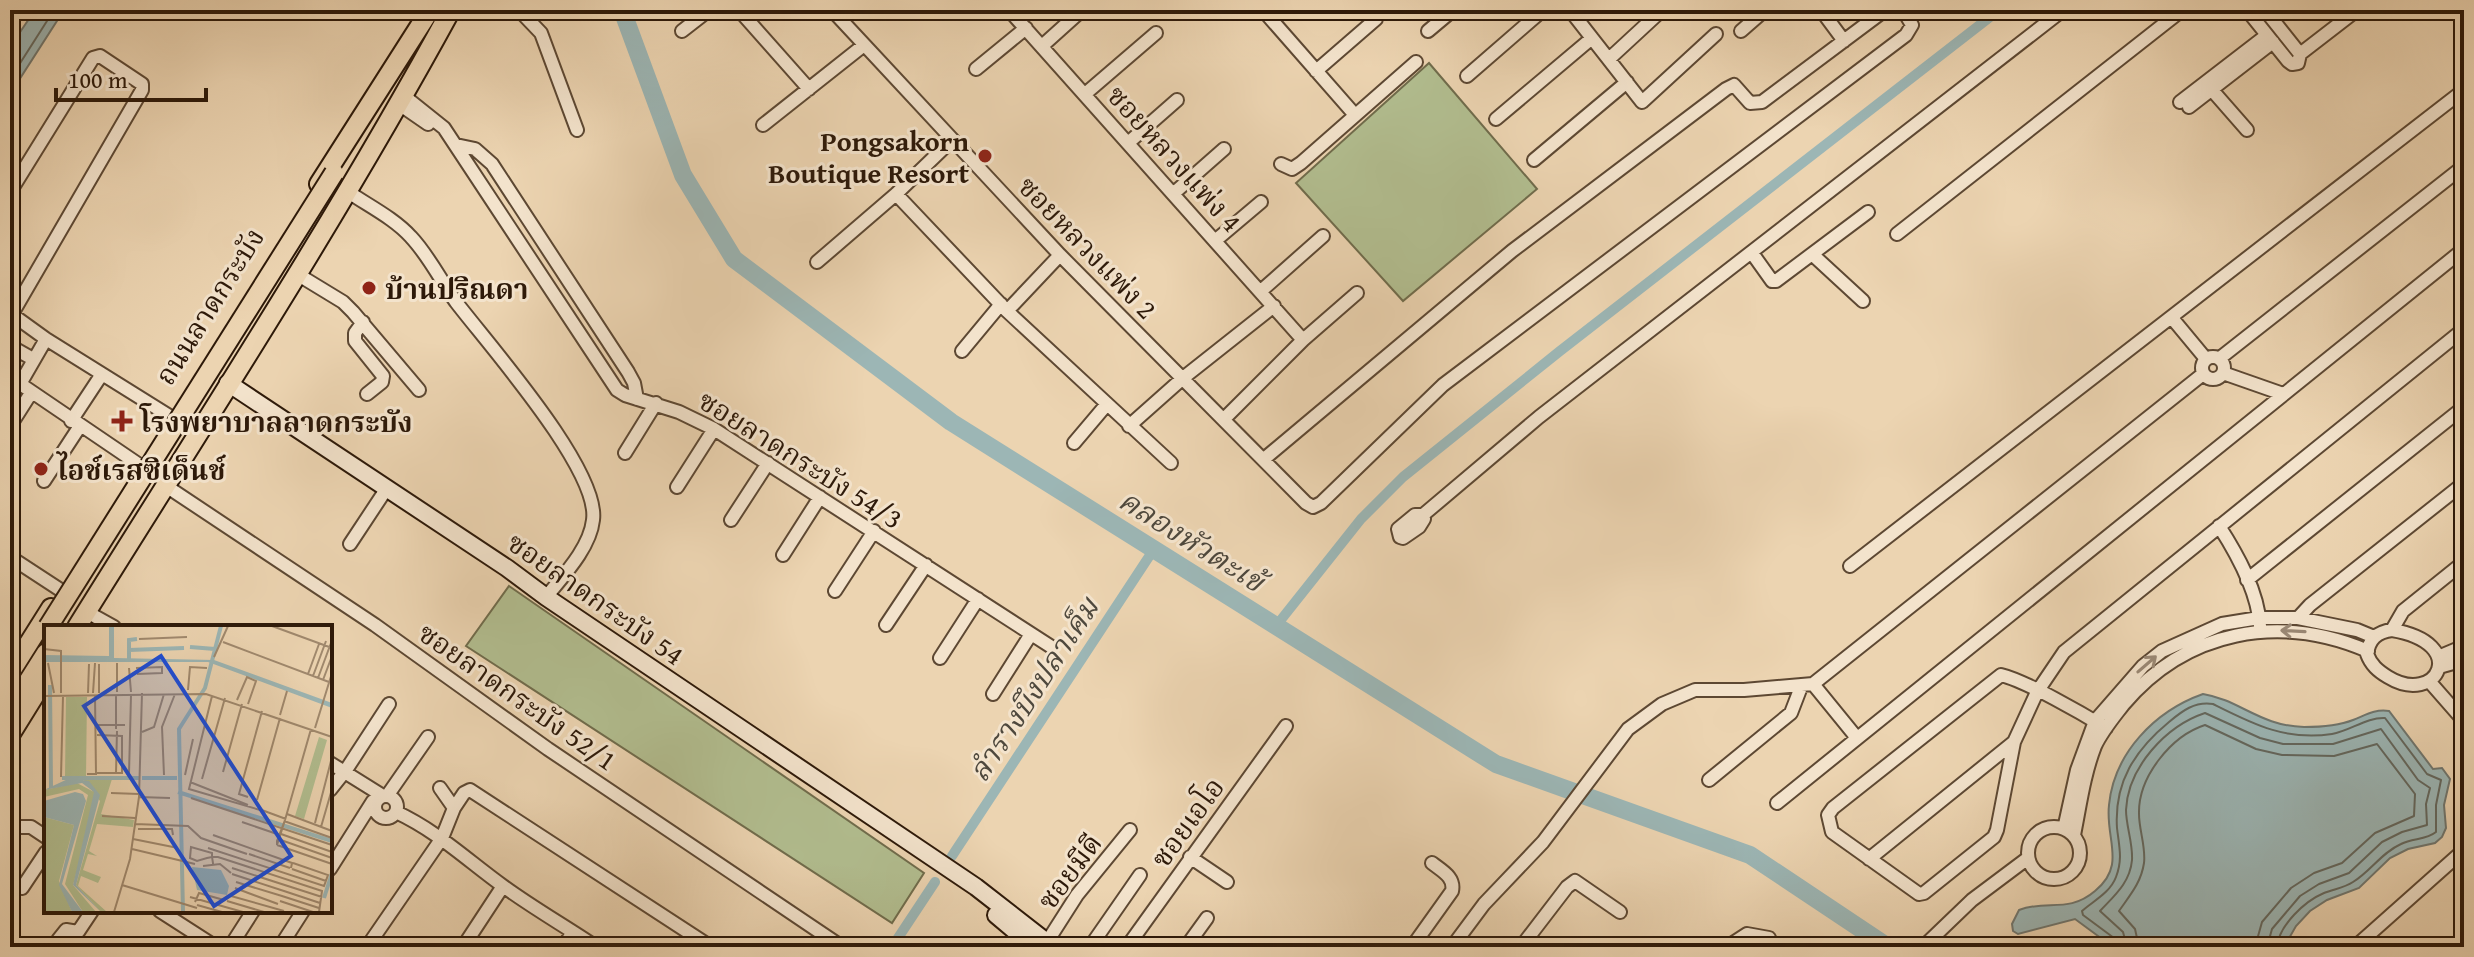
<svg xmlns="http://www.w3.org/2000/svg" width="2474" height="957" font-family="'Gentium Book Plus','Noto Serif Thai',serif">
<rect width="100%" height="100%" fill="#ecd4b1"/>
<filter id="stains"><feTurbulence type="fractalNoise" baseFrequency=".0025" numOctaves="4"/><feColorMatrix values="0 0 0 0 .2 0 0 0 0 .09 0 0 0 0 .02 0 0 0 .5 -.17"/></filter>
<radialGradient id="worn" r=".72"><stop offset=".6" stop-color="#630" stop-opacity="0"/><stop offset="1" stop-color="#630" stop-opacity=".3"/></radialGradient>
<path fill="#b2be90" stroke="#706c4c" stroke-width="2" d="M1429,63L1537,189L1403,301L1296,183Z
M509,586L924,873L892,923L466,646Z"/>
<path fill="#9cb6b5" stroke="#707770" stroke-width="2" d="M35,10H64L10,94V47Z
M2203,694C2240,700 2260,726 2304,727C2320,727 2338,726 2353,720C2366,715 2374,709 2389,711L2433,769L2442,768L2450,779L2444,805L2446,828L2442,837L2435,843L2408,849L2390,858L2359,888L2327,900L2310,911L2296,926L2284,947H2113L2075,919L2018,934L2013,931L2012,924L2019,910C2047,899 2068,914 2095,891C2127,865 2105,839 2109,805C2114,753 2155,711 2203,694Z"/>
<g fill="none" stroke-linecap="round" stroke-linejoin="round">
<path stroke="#64685f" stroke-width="2" d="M10,79L54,10
M2117,947L2114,938L2083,915L2082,911C2093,901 2110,893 2116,877C2123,859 2119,846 2117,828C2114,782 2135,750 2169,722C2182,711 2195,701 2213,704C2253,724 2285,741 2332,734C2350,731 2367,717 2385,718L2427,774L2441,780L2436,805V832C2426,840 2413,838 2401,844C2381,853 2371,871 2353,882C2344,888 2334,889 2324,893C2305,901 2279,925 2277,947
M2127,947L2123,932L2100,911C2114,896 2130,883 2132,860C2133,843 2126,826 2126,810C2128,767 2166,726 2205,713L2260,738L2283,744H2333L2381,729L2418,780L2430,788L2426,804L2427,825L2402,832L2382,842L2349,873L2319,884L2300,896L2272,929L2267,947
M2139,947L2135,929L2119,911C2130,895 2141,883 2144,863C2146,847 2139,830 2139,814C2138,777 2171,736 2205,725L2256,749L2282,755L2334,756L2377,744L2415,794L2414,816L2375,833L2342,863L2314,873L2291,888L2262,922L2255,947"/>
<path stroke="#9cb6b5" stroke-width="10" d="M1276,626L1361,519L1403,477L1560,351L1999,10
M952,856L1154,549
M892,947L935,882"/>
<path stroke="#9cb6b5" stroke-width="18" d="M622,10L683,175L734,259L951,422L1496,764L1750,855L1888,947"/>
<g stroke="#5d4833" stroke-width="16">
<path id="minor" d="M519,10L541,33L577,130
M739,10L809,89
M832,10L1060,255L1306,503L1313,507L1321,503L1443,385L1906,35L1912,25L1903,10
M1009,10L1303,340
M1263,10L1355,115
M1570,10L1642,102L1716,34
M1821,10L1844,41
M2247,10L2288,61L2292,64L2298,63L2300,54L2265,10
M682,31L709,10
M1428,31L1453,10
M1741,31L1765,10
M1042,46L1082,10
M2300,54L2357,10
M1609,59L1662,10
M976,69L1026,28
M1316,71L1376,19
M1467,76L1543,10
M2212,90L2247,130
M1085,94L1156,33
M404,96L444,128L617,390L625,395L679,412L714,429L1050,646
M2180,102L2267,35
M399,104L428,124
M2189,107L2273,42
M1496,119L1592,38
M763,125L864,45
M1128,143L1177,100
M456,145L475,149L492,164L628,372L634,383L637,399
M1534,160L1627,82
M1281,164L1292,169L1301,163L1416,62
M347,191C367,205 394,218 411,237C429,256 441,281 456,302C488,344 600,470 593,520C590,548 563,576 546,597
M10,192L93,58L100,56L142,84V90L12,314
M1174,193L1224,149
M896,194L1007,311L1171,463
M1897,234L2182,10
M1216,240L1261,202
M1752,253L1772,281H1776L1868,212
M1812,254L1863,301
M817,262L896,194L952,140
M297,274L343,302L353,312L419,390
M1262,290L1323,236
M1007,311L1060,255
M10,313L46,339L171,417
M2172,318L2206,359
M363,322L355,333V341L383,376L382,382L367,394
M10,346L33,359
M962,351L1001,304
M2202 368a11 11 0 1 1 22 0a11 11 0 1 1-22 0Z
M2220,358L2464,166
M2223,373L2283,394
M10,377L141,466
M20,384L46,339
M1224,419L1303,340L1357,293
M71,421L102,374
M10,426L31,393
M1129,426L1183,378L1274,306
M1074,443L1107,404
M625,453L656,403
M1264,459L1512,251L1726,89L1734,85L1750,103L1762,102L1885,10
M44,481L80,426
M166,486L375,625L548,749L842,947
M677,487L714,429
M1423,515L1424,519L1419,527L1403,538L1400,537L1398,529L1415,515H1423L1539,417L2063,10
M731,520L768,463
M2219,526C2237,554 2258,591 2260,626
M350,544L387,488
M783,555L820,497
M10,557L62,591
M1850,566L2464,90
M2247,580L2464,407
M835,591L874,531
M87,612L114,627
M2298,618L2310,605L2464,483
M886,625L926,565
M2392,630C2471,643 2437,707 2388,677C2378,671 2371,665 2367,654C2369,639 2377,632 2392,630Z
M2392,630L2403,611L2464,562
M2438,657L2464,646
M940,658L978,599
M2439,667L2464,660
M2429,681L2464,721
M1813,684L1857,738
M993,694L1031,634
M2106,728C2083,714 2026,681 2001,675L1833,808L1828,815L1832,832L1919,894L1924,893L1994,837L1997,830L2014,742L2037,692L2064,652L2464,329
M330,763L383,796
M1709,780L1791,713L1801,687
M440,788L454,808
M330,790L346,770L389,704
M375 807a11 11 0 1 1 22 0a11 11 0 1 1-22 0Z
M387,796L428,737
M1777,803L2464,249
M396,812C437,831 467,860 503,886C533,908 565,926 596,947
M2028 853a26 26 0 1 1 52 0a26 26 0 1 1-52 0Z
M10,827H31L46,837
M2064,829L2077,770L2095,721L2143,666L2162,651L2222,624L2259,618H2298L2357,630L2374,637
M2074,835C2080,805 2084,774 2095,746C2102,731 2113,718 2123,705C2186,630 2279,613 2368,651
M1190,857L1227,882
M1869,859L2014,742
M330,869L373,801
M22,888L46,852
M160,911L216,947
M1134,938L1149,947
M58,940L66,930L78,932L92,911
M1047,942L1077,895L1130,830
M230,947L253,911
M280,947L303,911
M367,947L442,838L454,808L464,793L470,790L711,947
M463,947L503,886
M563,947L573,932
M1090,947L1140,875
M1127,947L1286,726
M1186,947L1207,918
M1412,947L1452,891C1455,877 1442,871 1432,863
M1452,947L1484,904L1543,842L1628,729L1662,704L1695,690H1744L1813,684L2203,374
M1521,947L1567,887L1575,881L1620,912
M1727,947L1747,934L1769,938
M1923,947L1972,900L2028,858
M2355,947L2464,850
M2453,947L2464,937"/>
</g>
<g stroke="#2d1909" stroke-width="20">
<path id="secondary" d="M228,383L507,568L546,597L976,887L1053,947
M996,915L1034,947"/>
</g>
<g stroke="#2d1909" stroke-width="22">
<path id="primary" d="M319,184L430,10
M77,627C204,423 336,221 451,10
M10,673L51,608
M10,710L46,653
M10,735L46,677"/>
</g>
<use href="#minor" stroke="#f3e3cc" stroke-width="12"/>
<use href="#secondary" stroke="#f3e3cc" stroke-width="16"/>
<use href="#primary" stroke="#ecd4b1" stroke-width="18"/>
<g stroke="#2d1909" stroke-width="22" stroke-linecap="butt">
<path id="primary-bridge" d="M48,627L334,173"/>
</g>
<use href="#primary-bridge" stroke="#ecd4b1" stroke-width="18"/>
</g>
<defs><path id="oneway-shaft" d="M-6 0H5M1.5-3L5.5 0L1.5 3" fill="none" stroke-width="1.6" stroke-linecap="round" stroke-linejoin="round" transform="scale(2)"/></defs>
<g stroke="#9a8874">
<use href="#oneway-shaft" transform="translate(2293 631) rotate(-177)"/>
<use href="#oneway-shaft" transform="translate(2147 664) rotate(-41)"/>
</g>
<g fill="#8f2418" stroke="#f3e3cc" stroke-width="3">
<circle cx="985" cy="156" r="8"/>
<circle cx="369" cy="288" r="8"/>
<path d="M118 409h8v8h8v8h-8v8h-8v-8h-8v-8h8z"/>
<circle cx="41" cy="469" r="8"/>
</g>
<g text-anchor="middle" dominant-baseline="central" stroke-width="6" stroke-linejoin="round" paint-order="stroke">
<g font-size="28" font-weight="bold" fill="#2d1909" stroke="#f3e3cc" text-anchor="start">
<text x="969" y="140" text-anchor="end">Pongsakorn<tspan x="969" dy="32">Boutique Resort</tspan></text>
<text x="385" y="288">บ้านปริณดา</text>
<text x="140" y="421">โรงพยาบาลลาดกระบัง</text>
<text x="57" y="469">ไอช์เรสซิเด็นช์</text>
</g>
<g font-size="28" fill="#2d1909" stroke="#f3e3cc">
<text transform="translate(1175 158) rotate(48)">ซอยหลวงแพ่ง 4</text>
<text transform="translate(1088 247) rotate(46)">ซอยหลวงแพ่ง 2</text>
<text transform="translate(209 306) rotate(-58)">ถนนลาดกระบัง</text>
<text transform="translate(801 459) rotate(32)">ซอยลาดกระบัง 54/3</text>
<text transform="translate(596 598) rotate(35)">ซอยลาดกระบัง 54</text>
<text transform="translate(518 696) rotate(35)">ซอยลาดกระบัง 52/1</text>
<text transform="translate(1187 822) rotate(-54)">ซอยเอโอ</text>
<text transform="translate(1069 871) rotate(-53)">ซอยมีดี</text>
</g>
<g font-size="30" font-style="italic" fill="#4e483d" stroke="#f3e3cc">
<text transform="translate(1192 540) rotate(32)">คลองหัวตะเข้</text>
<text transform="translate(1033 689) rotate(-57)">ลำรางบึงปลาเค็ม</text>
</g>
</g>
<g transform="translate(44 625)">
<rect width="288" height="288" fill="#ecd4b1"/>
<path d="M275,112L283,115L260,194L251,191ZM33,158L50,167L52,177L29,260L52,287H39L21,259L44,170L35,164L0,172V165ZM0,192L30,200L15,256L28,287H0Z" fill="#b2be90"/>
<path d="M39,154H68L57,189L90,195L89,202L53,199L45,226L53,231L44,229L39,245L57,252L54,258L37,251L34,261L63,287H57L32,260L56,176ZM0,195L25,202L16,241L10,239L16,213L0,208Z" fill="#b2be90"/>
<path d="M22,72H43L42,152H21Z" fill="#b2be90"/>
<path d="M65,1H70V33L170,35L288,78V83L164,37H0V30L65,31ZM26,153L45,156L56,170L32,260L57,287L29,260L50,167L38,158L0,165ZM31,167L39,169L42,176L18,259L39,287H28L15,260L30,200L0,192V176ZM148,242L177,245L185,261L183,270L153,265Z" fill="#9cb6b5"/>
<path fill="none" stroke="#9cb6b5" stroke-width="4" d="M146,22L171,24M85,25L140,23M85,35V15L93,14M6,60L7,163M18,153H95M98,153H133M134,167L288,216M280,273L288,248M139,287L135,104L161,63L177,1"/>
<path fill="none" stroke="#a0896e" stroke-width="2" d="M228,1L288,23M95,14L143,12M179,17L285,57M0,24L17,26V68M170,32L184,1M4,38L10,68M73,38V67M85,43L87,67M92,43L118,42V48L93,49M264,49L275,19M269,51L282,16M274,53L287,18M279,55L288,31M144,65L146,42L163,43M44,68L45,39M49,68L51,38M55,68V39M72,70V104M0,71L162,69L288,112M168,71L145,164L216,185M193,75L203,52L212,56L204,79M236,90L243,66M52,100H81M271,103L288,48M98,107L110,102L120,69M179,147L198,79M53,148H78V111L53,110M72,148L73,106M43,149H52L51,71M85,149L87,70M120,150L118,102L131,69M141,150L149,114M17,152L19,71M158,154L181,73M146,157L204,180M67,168L95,169M95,172L126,173M204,172L195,169L218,86M147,173L288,220M213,175L236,93M215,184L242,194M243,189L288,206M58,191L91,193M241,195L267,104M241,195L233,220V216ZM240,196L288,213M198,197L236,210M271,198L288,132M91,199L144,201L157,213L203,229M277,202L288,164M94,204H128L129,210M237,209L288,227M169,210L248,238L247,243M89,214L134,223M234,214L288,233M233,220L288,239M164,223L280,261L284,250L249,238M88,224L151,239M205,229L246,243M169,239V238L168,232V228L147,222L146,233L153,236L163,233L168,232H174L278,266L275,287M159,241L176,239L187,248M188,243L278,272M248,244L282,256M188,249L240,266M192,257L238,271M78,260L153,283M191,263L234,279M240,266L276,278M187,271L240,286M238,271L275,283M146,272L199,287M183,276L220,287M236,276L269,287M151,277L155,268L180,275M153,280L178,287M70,287L86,234L95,172L98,68"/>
<path fill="#1d4ed8" fill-opacity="0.15" stroke="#1d4ed8" stroke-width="4" d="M117,31L247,231L170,281L40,81Z"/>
<rect width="288" height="288" fill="none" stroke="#2d1909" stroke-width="4"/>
</g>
<rect width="2474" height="957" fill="none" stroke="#ecd4b1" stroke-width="40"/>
<rect x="12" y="12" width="2450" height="933" fill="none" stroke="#2d1909" stroke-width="4"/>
<rect x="20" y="20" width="2434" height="917" fill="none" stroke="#2d1909" stroke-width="2"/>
<path d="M56 88v12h150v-12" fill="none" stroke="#2d1909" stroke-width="4"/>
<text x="68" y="88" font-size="24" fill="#2d1909" stroke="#f3e3cc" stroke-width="6" paint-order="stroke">100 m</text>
<rect width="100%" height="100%" filter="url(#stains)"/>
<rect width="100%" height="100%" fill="url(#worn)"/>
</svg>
